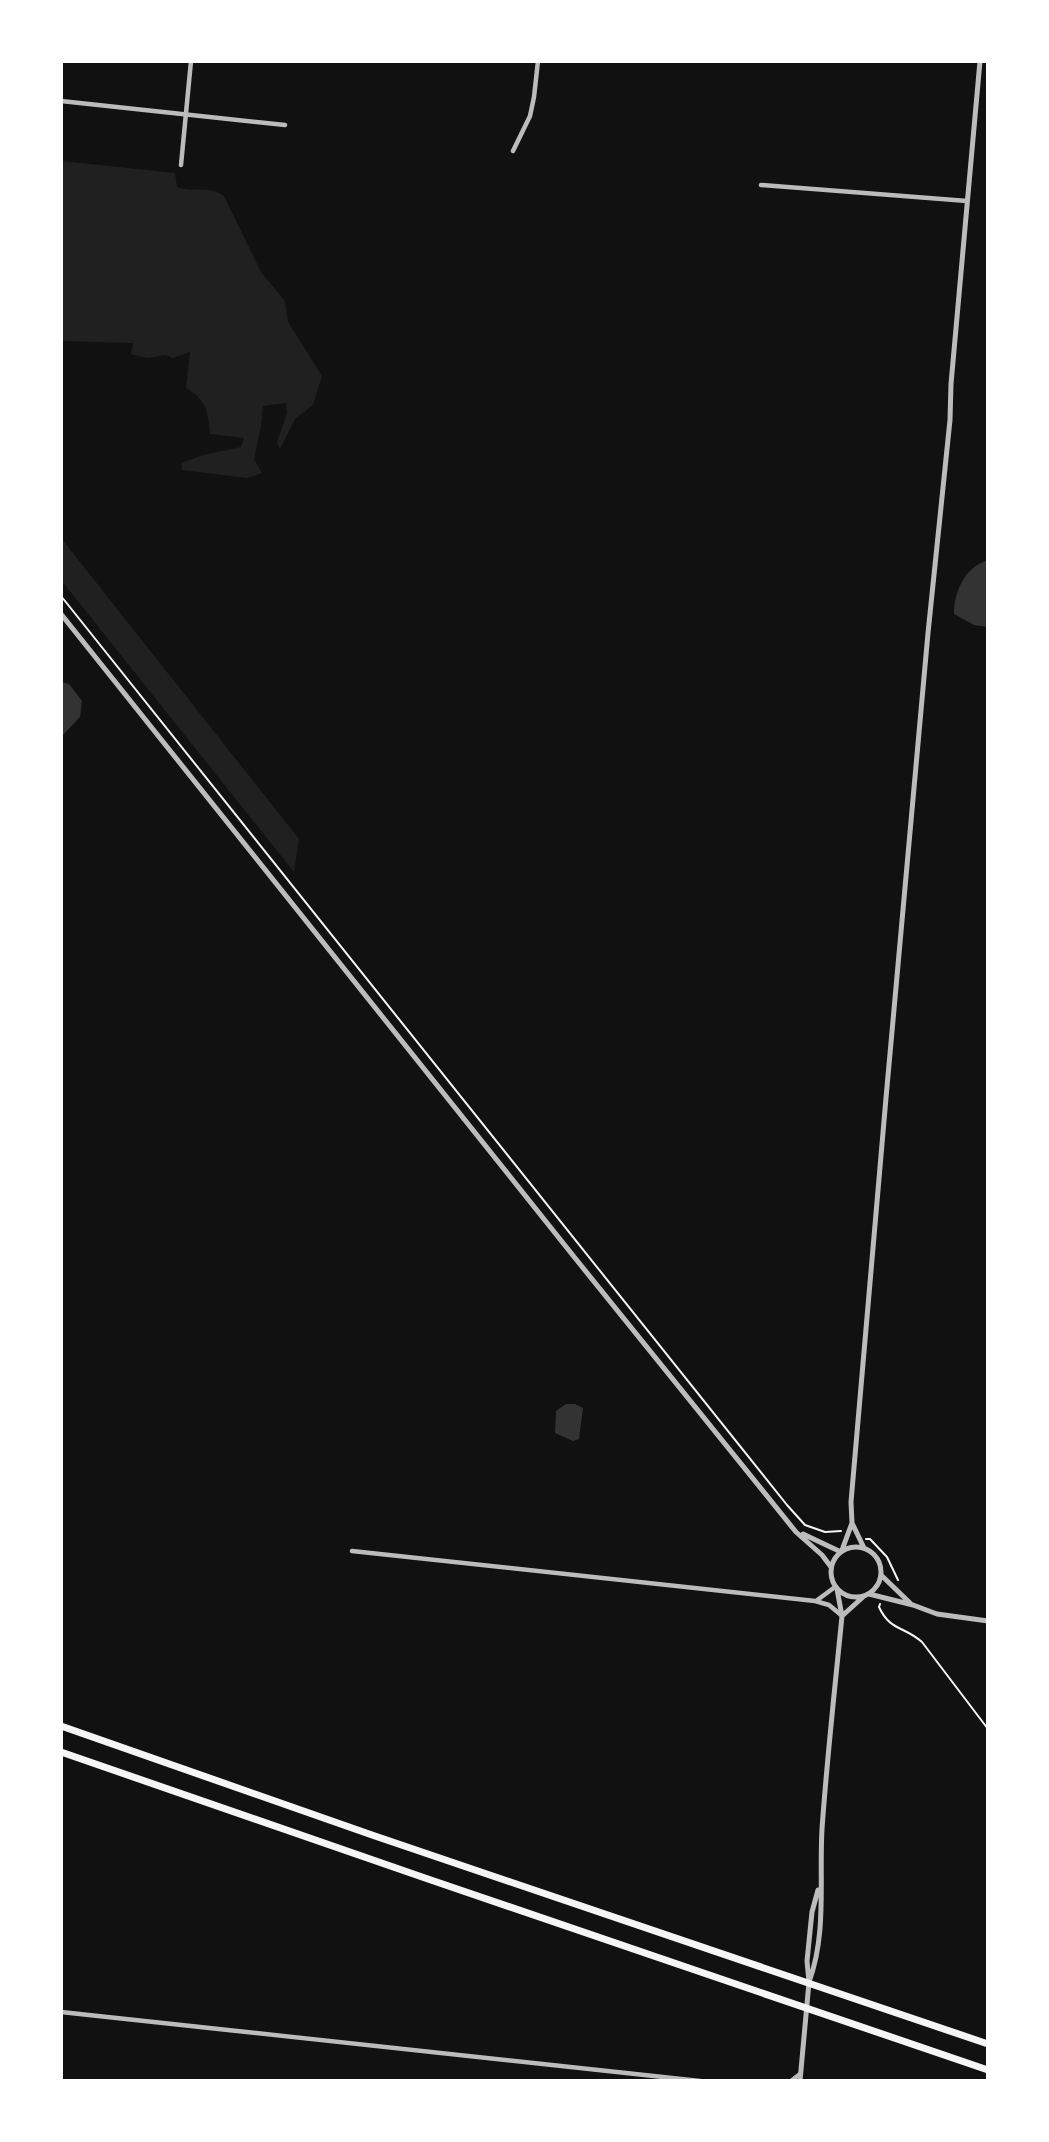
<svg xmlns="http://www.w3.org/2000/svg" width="1049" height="2142" font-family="Roboto,sans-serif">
<rect width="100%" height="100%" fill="#111"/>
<path fill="#202020" d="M61,161L175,173L177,187C193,193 209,185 224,196L261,272L285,301L288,322L322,376L313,405L295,419L280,449L277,442L287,413L286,403L263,406L261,426L254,459L262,473L247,478L182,470L181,463L203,455L241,447L244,438L210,434C208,412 207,400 186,388L190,352L173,358L165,355L147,358L131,354L133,343L61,341Z
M61,538L299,839L294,872L61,580Z"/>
<path fill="#333" d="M988,560V627L974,625L954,614C954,591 965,567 988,560Z
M61,682L69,684L82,701L80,717L61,737Z
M566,1404H575L583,1408L579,1439L573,1441L555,1433L556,1411Z"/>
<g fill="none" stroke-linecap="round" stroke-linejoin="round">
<path stroke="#f5f5f5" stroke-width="2" d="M61,596L787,1505L805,1525L825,1532L841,1531
M866,1539H870L887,1557L898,1580
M880,1604L879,1607C890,1631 904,1626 922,1642L988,1729"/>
<path stroke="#bcbcbc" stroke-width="4.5" d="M61,101L285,125
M513,151L530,116L534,97L538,61
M181,165L191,61
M761,185L967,201
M352,1551L815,1601L829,1605L841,1615
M816,1601L835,1587
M61,2012L700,2081
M791,2081L800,2074"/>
<path stroke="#bcbcbc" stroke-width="5" d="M61,614L575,1258L796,1532L822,1555L831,1567
M803,1534L841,1552
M831 1572a25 25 0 1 1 50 0a25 25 0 1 1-50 0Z
M864,1548L852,1523L851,1502L886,1098L928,633L950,420L951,384L980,61
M842,1550L852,1523
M881,1575L910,1603
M869,1594L913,1605L937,1614L988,1621
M842,1616L863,1597
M809,1982C827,1933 819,1880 822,1829C827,1758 835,1687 842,1616L837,1589
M800,2081L809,1982L807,1961L812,1912L818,1890"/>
<path stroke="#f5f5f5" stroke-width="7" d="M61,1726L372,1835L988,2044
M61,1752L425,1878L988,2070"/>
</g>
<rect width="1049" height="2142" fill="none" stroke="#ffffff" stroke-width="126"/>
</svg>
